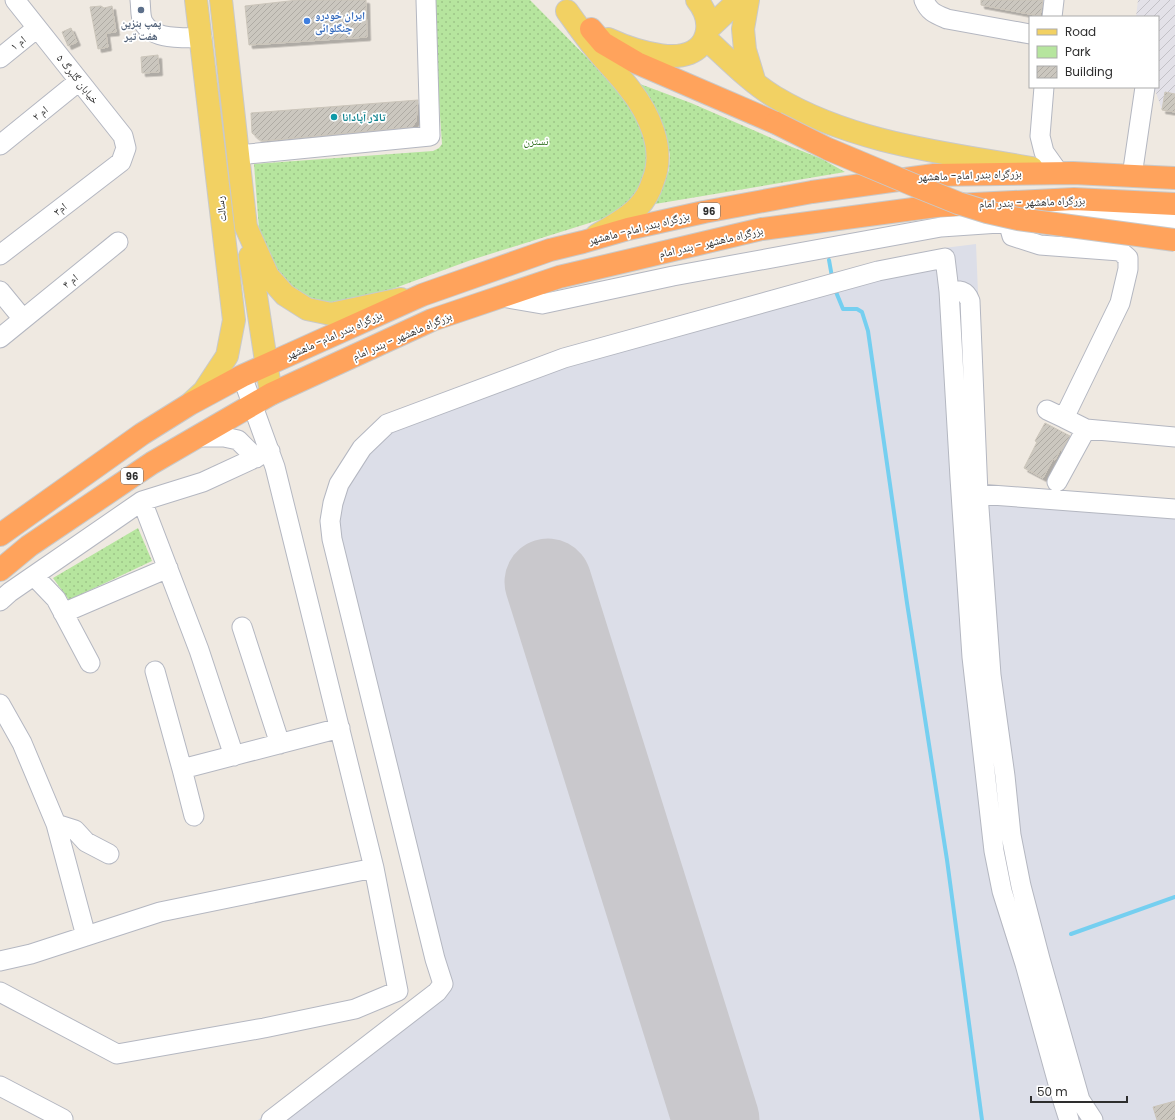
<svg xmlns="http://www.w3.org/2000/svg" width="1175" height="1120" font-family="Poppins,'Noto Naskh Arabic',sans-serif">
<defs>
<pattern id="industrial-furrows" width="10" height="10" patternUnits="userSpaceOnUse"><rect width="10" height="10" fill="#e3e1e8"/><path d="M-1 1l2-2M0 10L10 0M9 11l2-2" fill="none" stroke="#c3c1c7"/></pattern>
<pattern id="green-dots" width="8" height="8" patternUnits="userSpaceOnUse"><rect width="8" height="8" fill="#b6e59e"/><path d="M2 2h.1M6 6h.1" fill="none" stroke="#9dc588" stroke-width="1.8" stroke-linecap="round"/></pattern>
<pattern id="building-hatch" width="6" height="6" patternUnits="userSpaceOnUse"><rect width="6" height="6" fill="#cbc7bf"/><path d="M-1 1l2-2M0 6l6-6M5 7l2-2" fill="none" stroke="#afaba4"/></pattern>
<filter id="shadow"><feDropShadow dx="3.5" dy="3.5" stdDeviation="0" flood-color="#0004"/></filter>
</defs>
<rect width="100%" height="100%" fill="#efe9e1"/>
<path fill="url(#industrial-furrows)" d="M1138,0H1175V112L1162,110L1154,87H1158V17H1136Z"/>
<path fill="#dcdee8" d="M976,244L986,489L1175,502V1120H258L437,983L325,532L378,423L667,320L944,248Z"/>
<path fill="url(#green-dots)" d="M432,0H530L624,95L646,137L647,179L630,204L602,219L471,260L357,302L339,305L313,303L293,291L276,271L260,242L254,164L433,151L439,148L442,144Z
M632,81L691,103L792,147L822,159L845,172L655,204L669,170L670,154L654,107Z
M138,528L152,561L69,600L53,578Z"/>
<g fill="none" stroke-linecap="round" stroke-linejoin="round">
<path stroke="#75cff0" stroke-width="4" d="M829,260L832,277
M836,292L843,309H857L862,312L868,331L907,603L947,860L982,1120
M1071,934L1175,897"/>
<path stroke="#c9c8cc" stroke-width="87" d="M548,582L716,1120"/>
</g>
<path fill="url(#building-hatch)" stroke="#cbc5ba" filter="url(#shadow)" d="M298,0H366L367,37L249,45L245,6Z
M981,0H1043L1040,16L981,5Z
M101,6L104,8L112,6L116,32L106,33L108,47L98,49L90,7Z
M71,28L77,42L68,46L62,32Z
M158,55L159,72L142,73L141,57Z
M1165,92L1175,94V112L1162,110Z
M418,100L416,121L412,127L262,141L252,133L251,113Z
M1045,423L1070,436L1062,451L1060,450L1055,460L1053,459L1043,478L1024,468L1037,442L1035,441Z
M1175,1101V1120H1157L1153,1107Z"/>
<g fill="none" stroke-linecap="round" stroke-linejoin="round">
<g stroke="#b4b7c1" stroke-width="21">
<path id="minor" d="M140,0C141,7 140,16 143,22C153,41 184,37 202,38
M924,0C929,12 935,14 947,19L1030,34
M1052,17L1054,0
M0,58L37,28
M1044,87L1040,136L1044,152L1059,173
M0,145L79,81
M238,155L430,136L426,0
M1132,176L1145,87
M1053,218L1093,215L1175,222
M1008,222L1012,236L1040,245L1120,251L1128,258V269L1120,303L1064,418L1086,429L1175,437
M0,255L121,162L126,148L123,136L15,0
M0,291L23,319
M949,291L960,478L972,657L994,851L1002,891L1025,964L1062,1098L1069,1120
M502,297L542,304L673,276L941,227L1014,222
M0,338L118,242
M1047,410L1064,418
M197,437H224L238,440L256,458
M1057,482L1086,429
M978,494L1175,509
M34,576L56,599L90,663
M0,601L10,592L142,501
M63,613L168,568
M242,627L280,744
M155,671L182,769
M0,704L22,743L56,824
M234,756L199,650L142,501L203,482L270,451
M194,816L182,769L340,728
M86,936L56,824L75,830L86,842L109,854
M0,961L31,954L160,912L374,868L275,467L242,376
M0,992L117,1054L264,1028L355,1009L398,991L374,868
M0,1086L63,1119
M271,1120L437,992L443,984L435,959L332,539L330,521L333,503L339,484L362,448L387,424L564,358L878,271L945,258L949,291C959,290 966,290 970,301L978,494L991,675L1005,776L1011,835L1021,886L1040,959L1080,1100L1093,1120"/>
</g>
<g stroke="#c9c9c9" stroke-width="24">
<path id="major" d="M221,0L246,227L268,276L285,295L307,309L331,314L401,299
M748,0L743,29L745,50L755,83
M567,11C577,25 586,38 597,51C607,63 619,75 629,88C649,113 666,149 653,181C650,191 645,200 638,207C627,219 611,227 597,235
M707,30L739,0
M705,38C726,57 751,83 775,97C852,143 945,153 1032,168
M608,39C632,50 695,73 706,35C710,22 705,10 697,0
M250,256L271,394
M192,402L204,391L227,356L234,320L196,0"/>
</g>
<g stroke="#c9c9c9" stroke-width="24">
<path id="highway" d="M591,29L603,43L637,63L776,123
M0,535L142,434L190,404L242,376L422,295L550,250L583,242L628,229L704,212L812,192L934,175L1073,173L1175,178
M0,570L29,546L152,463L271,394L432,320L559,277L762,229L936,206L1074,199L1175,204"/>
</g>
<use href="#minor" stroke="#fff" stroke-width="19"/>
<use href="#major" stroke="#f2d163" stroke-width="22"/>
<use href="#highway" stroke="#ffa35c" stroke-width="22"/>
<g stroke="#c9c9c9" stroke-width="24" stroke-linecap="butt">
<path id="highway-bridge" d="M776,123L828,149L916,186L958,203L987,212L1018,219L1175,240"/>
</g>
<use href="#highway-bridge" stroke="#ffa35c" stroke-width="22"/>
</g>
<circle fill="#5c6f8a" stroke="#fff" stroke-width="1.5" cx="141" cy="10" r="4"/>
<circle fill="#3f7fe0" stroke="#fff" stroke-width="1.5" cx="307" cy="21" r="4"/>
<circle fill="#0f9aa8" stroke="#fff" stroke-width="1.5" cx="334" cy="117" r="4"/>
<g text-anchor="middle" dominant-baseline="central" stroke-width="3.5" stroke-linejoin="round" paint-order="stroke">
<g fill="#fff" stroke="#6d6d6d" stroke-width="1">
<rect x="698" y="203" width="22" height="16" rx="3"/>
<rect x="121" y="468" width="22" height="16" rx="3"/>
</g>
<g font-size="10" font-weight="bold" fill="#2e2e2e">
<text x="709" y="211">96</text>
<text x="132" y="476">96</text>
</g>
<g font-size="11" font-weight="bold" fill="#366cbe" stroke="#fff" text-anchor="start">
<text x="315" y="15">ایران خودرو<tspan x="315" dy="13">چنگلوائی</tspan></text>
</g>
<g font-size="11" font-weight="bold" fill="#4e5e75" stroke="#fff">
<text x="141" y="23">پمپ بنزین<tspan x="141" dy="13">هفت تیر</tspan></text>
</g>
<g font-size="11" fill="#2e2e2e" stroke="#fff">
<text transform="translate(18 43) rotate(-39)">ام ۱</text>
<text transform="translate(78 79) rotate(51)">خیابان گلبرگ ۵</text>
<text transform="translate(40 113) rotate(-39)">ام ۲</text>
<text transform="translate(970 175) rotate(-2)">بزرگراه بندر امام- ماهشهر</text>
<text transform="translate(1032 202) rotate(-2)">بزرگراه ماهشهر - بندر امام</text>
<text transform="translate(60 209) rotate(-38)">ام۳</text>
<text transform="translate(221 209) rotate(-97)">رسالت</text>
<text transform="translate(639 228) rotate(-14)">بزرگراه بندر امام- ماهشهر</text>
<text transform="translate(711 242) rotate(-13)">بزرگراه ماهشهر - بندر امام</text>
<text transform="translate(70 281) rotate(-39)">ام ۴</text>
<text transform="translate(334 335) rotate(-24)">بزرگراه بندر امام- ماهشهر</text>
<text transform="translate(402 336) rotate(-23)">بزرگراه ماهشهر - بندر امام</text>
</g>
<g font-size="11" font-weight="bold" fill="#0d838f" stroke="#fff" text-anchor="start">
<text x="342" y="117">تالار آپادانا</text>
</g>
<g font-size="11" fill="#2c6e1b" stroke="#fff">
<text x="536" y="141">نسترن</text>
</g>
</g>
<rect x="1029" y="16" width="130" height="72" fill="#ffffff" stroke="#ababab"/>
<rect x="1037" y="29" width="20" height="6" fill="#f2d163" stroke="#ababab"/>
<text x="1065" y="36" font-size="12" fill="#2e2e2e">Road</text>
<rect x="1037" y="46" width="20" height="12" fill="#b6e59e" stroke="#ababab"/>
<text x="1065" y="56" font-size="12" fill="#2e2e2e">Park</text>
<rect x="1037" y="66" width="20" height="12" fill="url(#building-hatch)" stroke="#ababab"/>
<text x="1065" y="76" font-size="12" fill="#2e2e2e">Building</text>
<path d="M1031 1096v6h96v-6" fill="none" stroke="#2e2e2e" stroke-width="2"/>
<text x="1037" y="1096" font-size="12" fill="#2e2e2e" stroke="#ffffff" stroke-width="3" paint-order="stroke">50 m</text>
</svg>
